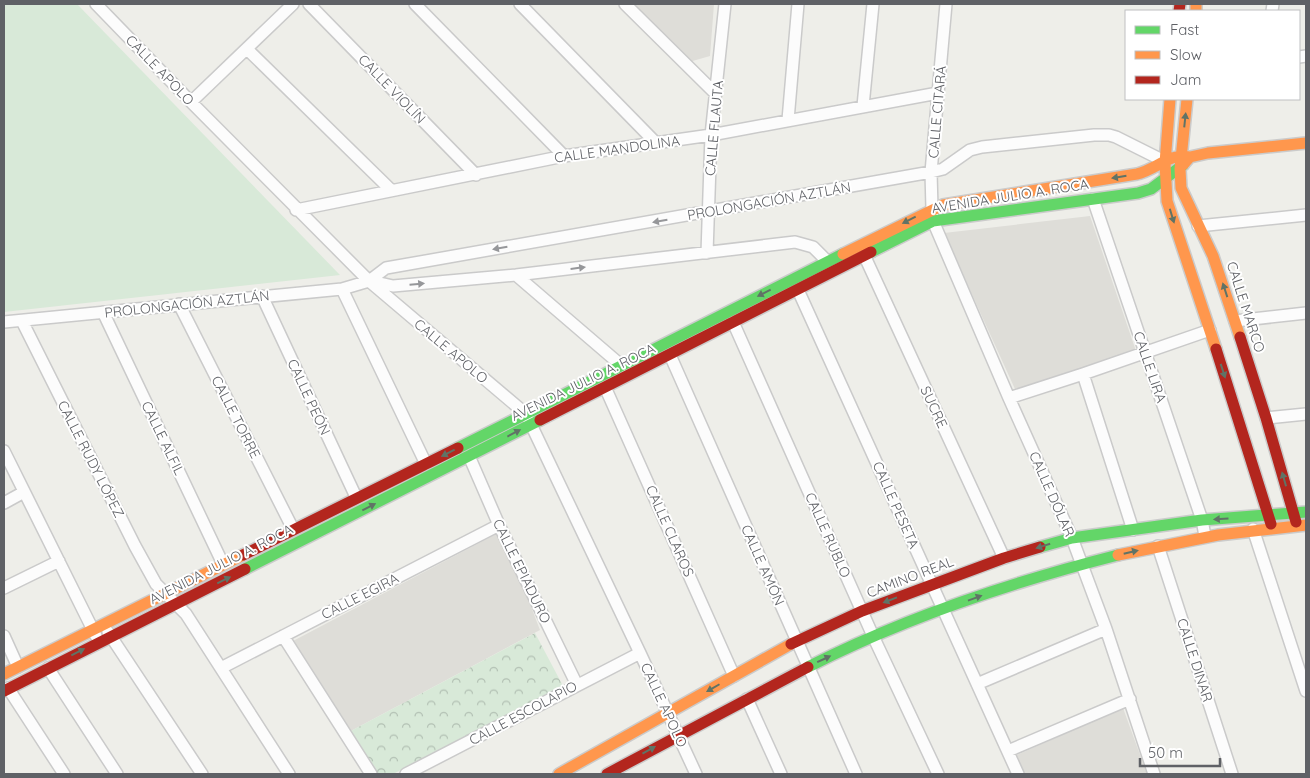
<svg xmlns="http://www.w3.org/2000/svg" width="1310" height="778" font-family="Quicksand,sans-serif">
<defs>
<pattern id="forest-crowns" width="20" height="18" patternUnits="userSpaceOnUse" patternTransform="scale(1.25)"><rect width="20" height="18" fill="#d8e9d8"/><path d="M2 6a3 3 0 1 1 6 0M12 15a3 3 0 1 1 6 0" fill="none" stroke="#b2c0b3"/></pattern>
</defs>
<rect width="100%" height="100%" fill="#eeeee9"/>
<path fill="#deddd8" d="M633,4H714L710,56L689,62Z
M1090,216L1136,351L1015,389L944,233Z
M502,531L540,630L349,732L293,641Z
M1123,708L1147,774H1024L1015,756Z"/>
<path fill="#d8e9d8" d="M4,4H77L340,275L4,312Z"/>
<path fill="url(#forest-crowns)" d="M535,633L563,686L393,774H376L349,732Z"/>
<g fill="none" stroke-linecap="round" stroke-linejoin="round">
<g stroke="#cacaca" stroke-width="14">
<path id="street" d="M96,4L191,102L369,281L526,414L640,653L696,774
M309,4L476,175
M415,4L564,156
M520,4L656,143
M625,4L716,94
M946,4L931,172L932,209L933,221L1009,398L1072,538L1106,629L1154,774
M1272,11L1273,4
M247,49L391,190
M1299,57L1306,56
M191,102L293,4
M863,106L873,4
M788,120L798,4
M1093,199L1202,520L1205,536
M296,210L564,156L711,135L938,93
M1198,226L1306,215
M707,253L711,135L725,4
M865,257L1004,558
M516,275L622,366
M371,281L393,286L516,275L795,242L813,247L827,261
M342,289L426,464
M798,290L1018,774
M262,296L356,497
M179,304L293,529
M103,312L223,564
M22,321L135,546L156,584L186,614L289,774
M1235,321L1306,313
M4,322L342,289L369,281L386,268L931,172L943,169L970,150L982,147L1094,135H1109L1116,137L1164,161
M733,322L873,636L938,774
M670,355L856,774
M1083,374L1133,530
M605,387L734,676
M1009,398L1083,374L1210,330
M1266,418L1306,414
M4,451L96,636
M469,456L499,525L577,685
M4,503L24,492
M1253,529L1306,691
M1158,546L1232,774
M4,588L59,561
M108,632L202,774
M4,636L18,667
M283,636L371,774
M48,668L117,774
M221,668L499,525
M977,684L1106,629
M8,688L64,774
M747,699L781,774
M1008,751L1130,699
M406,774L640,653"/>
</g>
<g stroke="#cbcbcb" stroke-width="14">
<path id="fast" d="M871,252L933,221L1138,193L1151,189L1183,165
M458,448L843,254
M1040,547L1072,538L1202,520L1306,512
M245,569L540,420
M808,667C906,617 1012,582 1118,555"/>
</g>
<g stroke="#cbcbcb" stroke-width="14">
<path id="slow" d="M1196,4V11
M1170,99L1165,163L1167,201L1216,349
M1187,99L1180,169L1181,188L1213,256L1240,337
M1183,165L1190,157L1208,153L1306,143
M843,254L943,205L1137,174C1156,170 1170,152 1190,157
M1118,555L1218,535L1306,525
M4,674L243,555
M559,774L791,644"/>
</g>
<g stroke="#cbcbcb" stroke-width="14">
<path id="jam" d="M1179,11L1180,4
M1240,337L1266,418L1296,522
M1216,349L1271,524
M540,420L871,252
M243,555L458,448
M791,644L862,611L1004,558L1040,547
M4,691L245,569
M607,774L808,667"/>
</g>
<use href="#street" stroke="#fcfcfc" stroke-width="11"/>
<use href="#fast" stroke="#63d668" stroke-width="11"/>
<use href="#slow" stroke="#ff974d" stroke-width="11"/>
<use href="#jam" stroke="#b3261e" stroke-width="11"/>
</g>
<defs><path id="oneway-solid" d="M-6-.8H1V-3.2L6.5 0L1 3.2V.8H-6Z" transform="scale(1.25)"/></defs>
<g fill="#607366">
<use href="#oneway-solid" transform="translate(1185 120) rotate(-84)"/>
<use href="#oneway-solid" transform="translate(1119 177) rotate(171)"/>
<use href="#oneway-solid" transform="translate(1172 216) rotate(73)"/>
<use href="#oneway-solid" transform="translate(909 220) rotate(153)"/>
<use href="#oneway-solid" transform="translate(1225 290) rotate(-108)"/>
<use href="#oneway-solid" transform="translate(764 293) rotate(153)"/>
<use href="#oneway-solid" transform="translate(1223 371) rotate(72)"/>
<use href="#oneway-solid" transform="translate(514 433) rotate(-28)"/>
<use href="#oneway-solid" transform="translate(448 453) rotate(153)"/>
<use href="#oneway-solid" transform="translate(1284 479) rotate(-106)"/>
<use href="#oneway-solid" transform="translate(369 507) rotate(-27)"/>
<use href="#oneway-solid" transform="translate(1221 519) rotate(177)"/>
<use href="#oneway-solid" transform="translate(1043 546) rotate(163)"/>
<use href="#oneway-solid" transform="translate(1131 552) rotate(-13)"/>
<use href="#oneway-solid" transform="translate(224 580) rotate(-26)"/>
<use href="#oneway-solid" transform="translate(975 598) rotate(-20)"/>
<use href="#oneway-solid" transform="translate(890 600) rotate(159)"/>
<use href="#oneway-solid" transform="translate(78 652) rotate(-27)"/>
<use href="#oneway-solid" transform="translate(824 659) rotate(-25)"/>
<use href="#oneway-solid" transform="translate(713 688) rotate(150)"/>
<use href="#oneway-solid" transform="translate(649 750) rotate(-29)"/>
</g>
<g fill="#96979a">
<use href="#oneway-solid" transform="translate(660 221) rotate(170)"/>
<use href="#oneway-solid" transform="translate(500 248) rotate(170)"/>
<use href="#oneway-solid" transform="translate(578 268) rotate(-7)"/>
<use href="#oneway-solid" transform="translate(417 284) rotate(-5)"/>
</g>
<g text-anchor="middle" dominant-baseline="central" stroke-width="4" stroke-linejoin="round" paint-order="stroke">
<g font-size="14" fill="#5f6166" stroke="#fff">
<text transform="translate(160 70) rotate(46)">CALLE APOLO</text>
<text transform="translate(392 89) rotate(46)">CALLE VIOLÍN</text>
<text transform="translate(937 112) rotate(-85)">CALLE CITARÁ</text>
<text transform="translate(714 128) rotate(-85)">CALLE FLAUTA</text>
<text transform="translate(617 149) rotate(-8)">CALLE MANDOLINA</text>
<text transform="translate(1010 196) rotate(-9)">AVENIDA JULIO A. ROCA</text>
<text transform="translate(769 201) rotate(-10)">PROLONGACIÓN AZTLÁN</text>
<text transform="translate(187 304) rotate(-6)">PROLONGACIÓN AZTLÁN</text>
<text transform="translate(1246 307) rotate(72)">CALLE MARCO</text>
<text transform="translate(451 351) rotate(40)">CALLE APOLO</text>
<text transform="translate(1150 367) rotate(71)">CALLE LIRA</text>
<text transform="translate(583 382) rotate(-26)">AVENIDA JULIO A. ROCA</text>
<text transform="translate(309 397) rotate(65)">CALLE PEÓN</text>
<text transform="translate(934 407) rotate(65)">SUCRE</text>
<text transform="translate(236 417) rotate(63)">CALLE TORRE</text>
<text transform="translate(163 438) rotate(64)">CALLE ALFIL</text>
<text transform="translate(91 459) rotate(63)">CALLE RUDY LÓPEZ</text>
<text transform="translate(1052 494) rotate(66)">CALLE DÓLAR</text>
<text transform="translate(896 505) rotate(66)">CALLE PESETA</text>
<text transform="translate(670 531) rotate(66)">CALLE CLAROS</text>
<text transform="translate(828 535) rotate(66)">CALLE RUBLO</text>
<text transform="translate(221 564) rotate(-27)">AVENIDA JULIO A. ROCA</text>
<text transform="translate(763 565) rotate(66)">CALLE AMÓN</text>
<text transform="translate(522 571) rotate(64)">CALLE EPIADURO</text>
<text transform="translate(910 577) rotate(-21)">CAMINO REAL</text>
<text transform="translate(360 596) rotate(-27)">CALLE EGIRA</text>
<text transform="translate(1195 660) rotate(72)">CALLE DINAR</text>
<text transform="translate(664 705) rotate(65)">CALLE APOLO</text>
<text transform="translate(523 713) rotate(-28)">CALLE ESCOLAPIO</text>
</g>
</g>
<rect width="1310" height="778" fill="none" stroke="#5f6166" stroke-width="10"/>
<rect x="1125" y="10" width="175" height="90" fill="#ffffff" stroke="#bfc0c2"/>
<rect x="1135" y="26" width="25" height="8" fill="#63d668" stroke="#bfc0c2"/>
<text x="1170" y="35" font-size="15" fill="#5f6166">Fast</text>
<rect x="1135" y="51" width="25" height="8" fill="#ff974d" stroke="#bfc0c2"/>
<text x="1170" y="60" font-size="15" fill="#5f6166">Slow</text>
<rect x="1135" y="76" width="25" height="8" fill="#b3261e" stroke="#bfc0c2"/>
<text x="1170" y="85" font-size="15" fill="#5f6166">Jam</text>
<path d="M1140 758v8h80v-8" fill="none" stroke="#5f6166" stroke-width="2.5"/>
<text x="1148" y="758" font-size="15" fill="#5f6166" stroke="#ffffff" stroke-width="4" paint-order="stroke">50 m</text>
</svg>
